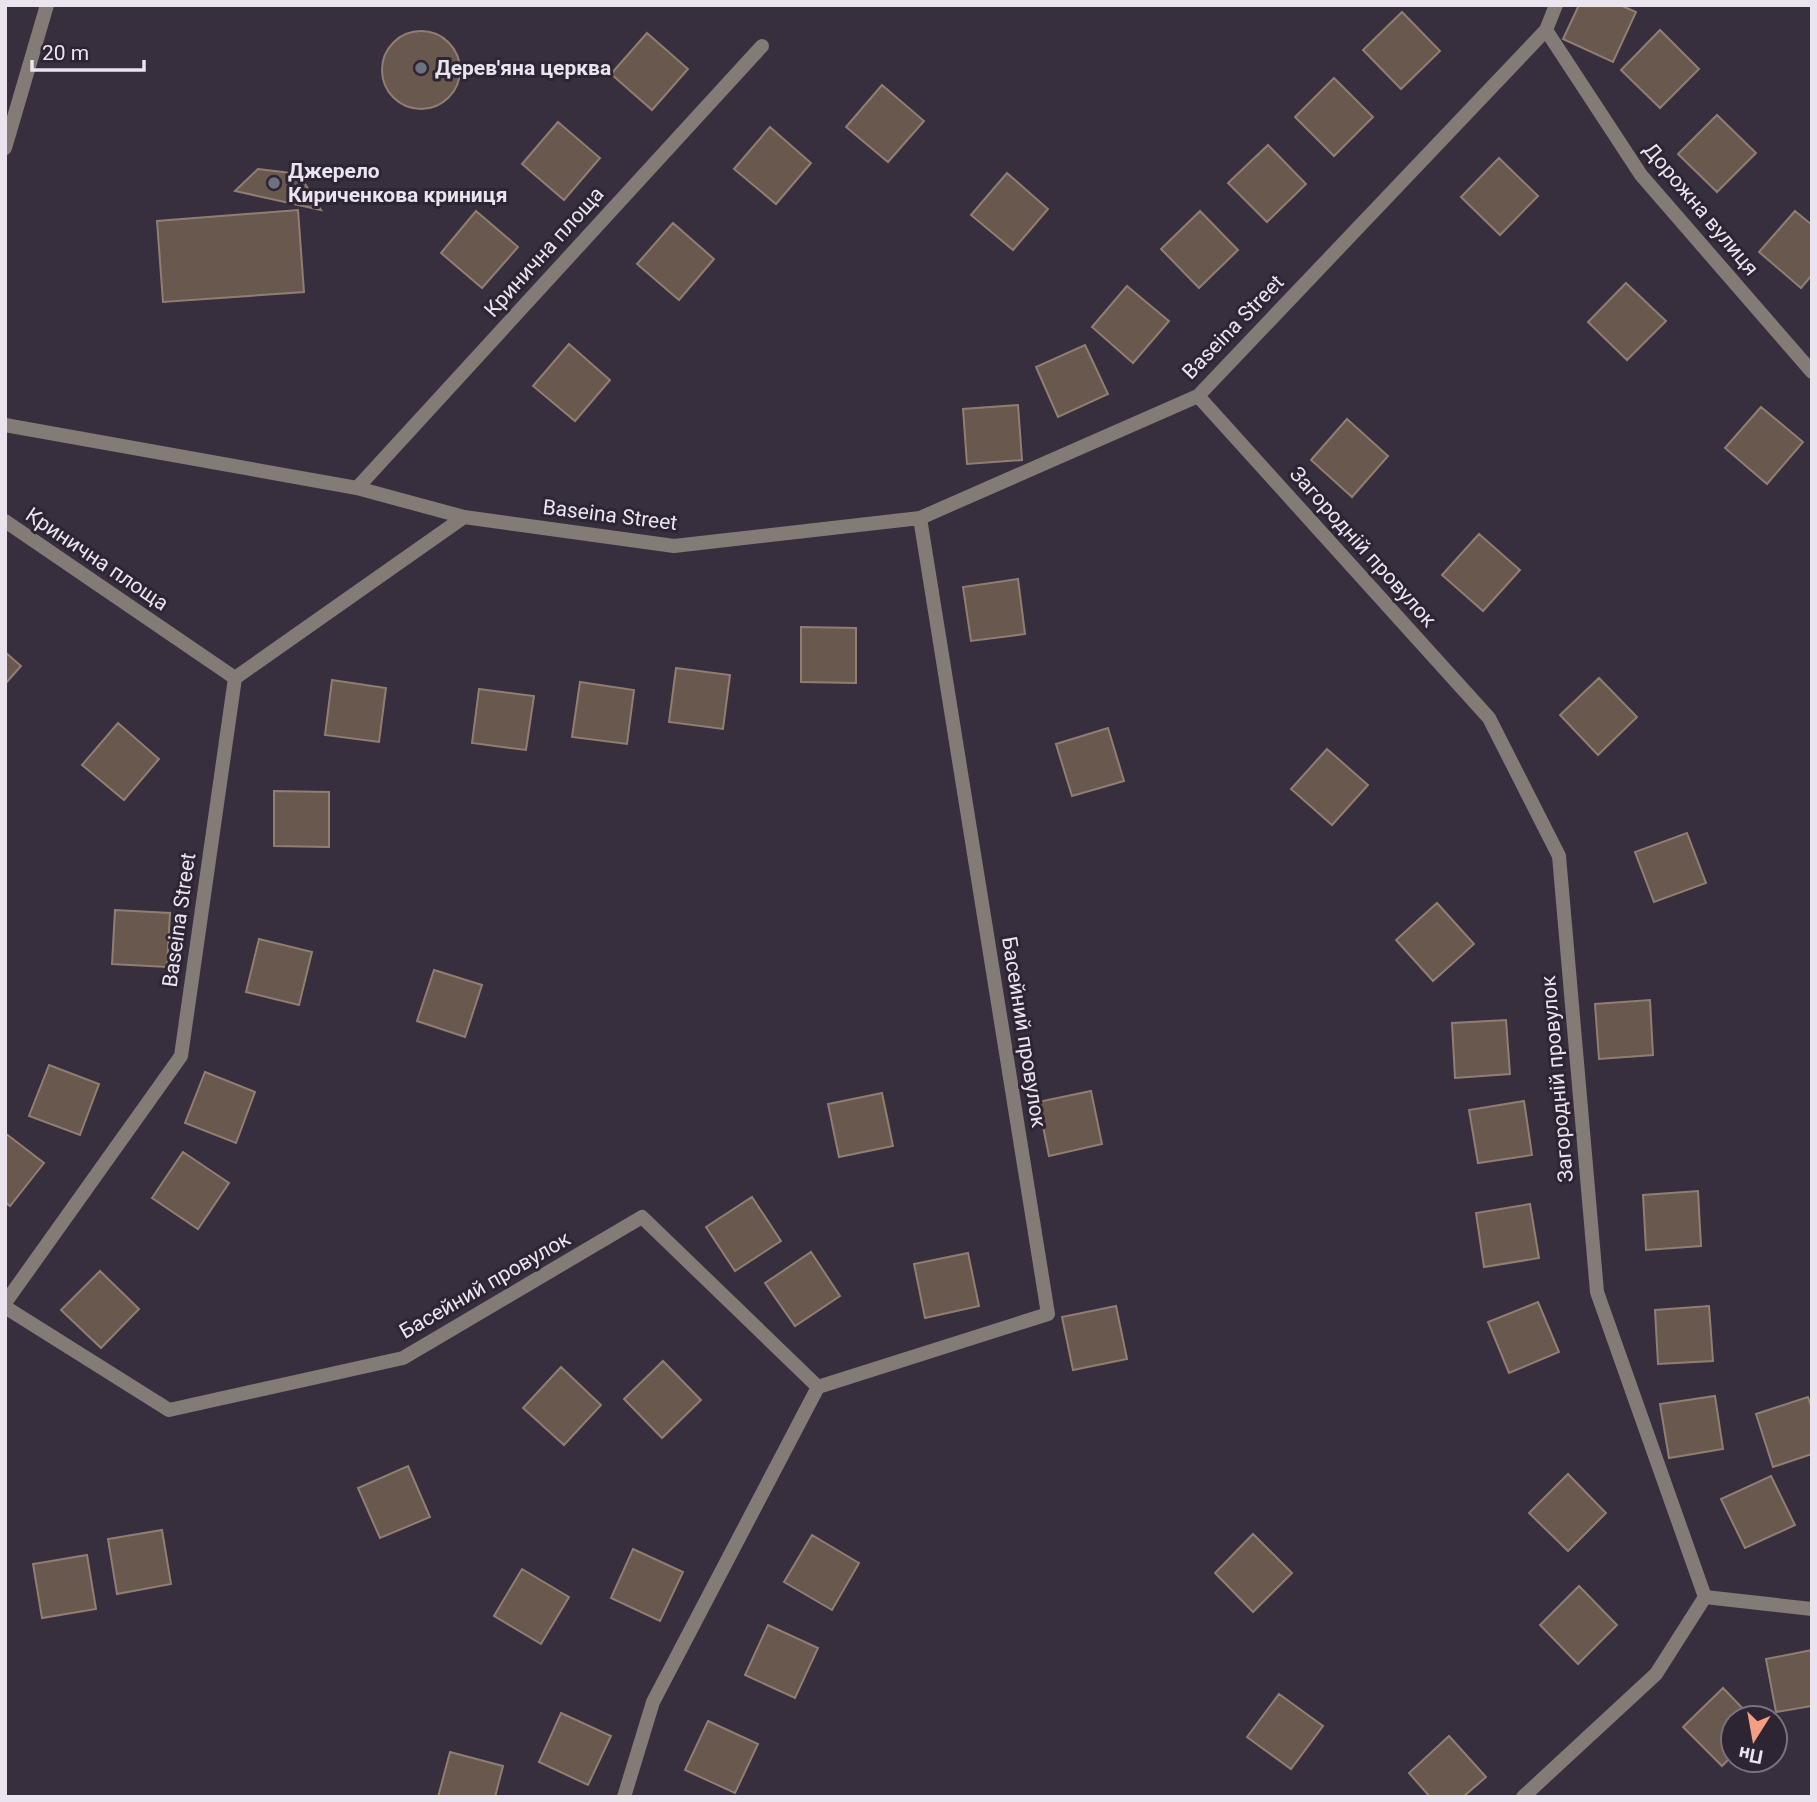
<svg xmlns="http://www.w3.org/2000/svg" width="1817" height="1802" font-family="Roboto,sans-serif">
<rect width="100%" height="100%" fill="#382f3e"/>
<path fill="#69584d" stroke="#907e72" stroke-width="2" d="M1579,5H1620L1636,12L1613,62L1563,39Z
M1402,12L1440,51L1401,89L1363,50Z
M1660,30L1699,69L1660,108L1621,70Z
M382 70a39 39 0 1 1 78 0a39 39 0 1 1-78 0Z
M647,33L688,69L652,110L611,74Z
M1334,78L1373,117L1334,156L1295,117Z
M882,85L924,121L888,162L846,127Z
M1717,115L1756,153L1717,192L1678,154Z
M558,122L600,158L564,200L522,164Z
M770,127L811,163L776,204L734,169Z
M1268,145L1306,184L1267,222L1228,183Z
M1499,158L1538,196L1500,235L1461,197Z
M258,169L299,174L321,210L235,191Z
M1007,173L1048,209L1013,250L971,215Z
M298,210L304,292L163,302L157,221Z
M476,211L518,247L482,288L441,253Z
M1200,211L1238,250L1199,288L1161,249Z
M1795,211L1812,225V275L1801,288L1759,252Z
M673,223L714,259L679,300L637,264Z
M1626,283L1666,321L1627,360L1588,322Z
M1127,286L1169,321L1133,363L1092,327Z
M569,344L610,380L575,421L533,386Z
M1085,345L1108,394L1058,417L1036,367Z
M1018,405L1022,460L967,464L963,409Z
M1761,407L1803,442L1767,484L1725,448Z
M1347,419L1388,456L1352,497L1311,460Z
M1479,534L1520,570L1483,611L1442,575Z
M1018,579L1025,634L971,641L963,587Z
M801,627L856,628V683L801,682Z
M5,652L21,666L5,684Z
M676,668L730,675L723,729L669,722Z
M1599,678L1637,717L1598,755L1560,715Z
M332,680L386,688L379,742L325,735Z
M580,682L634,690L627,744L572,737Z
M479,689L534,696L526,750L472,743Z
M118,723L159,759L124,800L82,765Z
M1108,728L1124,781L1072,796L1056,744Z
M1327,749L1368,785L1332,825L1291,789Z
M274,791L329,792V847L274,846Z
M1687,833L1706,883L1654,902L1635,852Z
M1437,903L1474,944L1433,981L1396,940Z
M115,910L170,913L167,967L112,964Z
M259,939L312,952L299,1005L246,992Z
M434,970L482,985L465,1037L417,1021Z
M1650,1000L1653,1055L1599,1059L1595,1004Z
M1506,1020L1510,1074L1455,1078L1452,1023Z
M49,1065L99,1084L80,1135L29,1116Z
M205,1072L255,1092L236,1143L185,1123Z
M1091,1091L1102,1144L1049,1156L1038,1102Z
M882,1093L893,1146L839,1157L828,1104Z
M1524,1101L1532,1155L1478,1163L1469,1110Z
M5,1133L44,1163L10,1206L5,1202Z
M183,1152L229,1183L198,1229L152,1198Z
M1698,1191L1701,1246L1646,1250L1643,1195Z
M752,1197L781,1241L735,1271L706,1227Z
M1530,1204L1539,1258L1484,1267L1476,1213Z
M811,1252L840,1296L795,1326L765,1283Z
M968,1253L979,1306L925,1318L914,1264Z
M100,1271L139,1309L101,1348L61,1310Z
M1538,1302L1559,1352L1509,1373L1488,1322Z
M1116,1306L1127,1359L1073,1370L1062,1317Z
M1709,1306L1713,1361L1658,1364L1655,1310Z
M663,1361L701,1400L662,1438L624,1399Z
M561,1367L601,1405L564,1445L523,1408Z
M1715,1396L1723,1449L1669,1458L1660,1404Z
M1808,1397L1812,1409V1454L1773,1467L1756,1414Z
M408,1466L430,1517L380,1538L358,1488Z
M1568,1474L1606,1513L1568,1551L1529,1513Z
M1771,1476L1795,1525L1745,1548L1721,1499Z
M162,1530L171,1584L117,1594L108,1539Z
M1253,1534L1292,1573L1253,1612L1215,1573Z
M812,1535L859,1563L832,1610L784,1582Z
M633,1549L683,1572L660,1621L611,1598Z
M87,1555L96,1609L42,1618L33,1564Z
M522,1569L569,1597L541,1644L494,1616Z
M1579,1586L1617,1625L1578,1664L1540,1625Z
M768,1625L818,1648L795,1698L745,1675Z
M1812,1650V1706L1776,1712L1766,1659Z
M1723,1688L1752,1718H1733V1755L1722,1766L1683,1727Z
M1279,1694L1323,1726L1291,1769L1247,1737Z
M561,1713L611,1736L588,1785L539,1762Z
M708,1721L758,1744L735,1793L685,1770Z
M1449,1736L1486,1777L1463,1797H1430L1409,1773Z
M450,1752L503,1766L495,1797H438Z"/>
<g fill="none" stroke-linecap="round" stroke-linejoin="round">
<path stroke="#837b76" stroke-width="14" d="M1546,30L1641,175L1812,372
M5,148L47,5
M1198,396L1489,718L1559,856L1597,1292L1705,1597L1656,1674L1523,1797
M5,425L357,488L464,517
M357,488L762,46
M5,521L235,678
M5,1303L181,1056L235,678L464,517L674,546L920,518L1198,396L1546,30L1556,5
M5,1307L169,1410L403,1358L642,1217L818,1387
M1705,1597L1812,1609
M624,1797L653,1702L818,1387L1048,1314L920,518"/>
</g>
<g fill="#6b7280" stroke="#2d2534" stroke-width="2.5">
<circle cx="421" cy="68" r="7"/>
<circle cx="274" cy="183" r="7"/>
</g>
<g text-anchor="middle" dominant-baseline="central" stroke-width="6" stroke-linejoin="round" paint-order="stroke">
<g font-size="21" font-weight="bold" fill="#e9e4ed" stroke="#2d2534" text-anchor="start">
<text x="435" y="68">Дерев'яна церква</text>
<text x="288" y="171">Джерело<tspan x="288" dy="24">Кириченкова криниця</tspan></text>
</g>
<g font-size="21" fill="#e9e4ed" stroke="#2d2534">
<text transform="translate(1701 209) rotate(50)">Дорожна вулиця</text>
<text transform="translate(544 252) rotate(-48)">Кринична площа</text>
<text transform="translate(1233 327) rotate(-46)">Baseina Street</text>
<text transform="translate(610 515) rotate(7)">Baseina Street</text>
<text transform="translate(1363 547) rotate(48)">Загородній провулок</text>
<text transform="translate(97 559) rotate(34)">Кринична площа</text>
<text transform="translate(179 920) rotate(-82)">Baseina Street</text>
<text transform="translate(1024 1032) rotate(81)">Басейний провулок</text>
<text transform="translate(1557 1079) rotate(-95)">Загородній провулок</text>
<text transform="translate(485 1285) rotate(-30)">Басейний провулок</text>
</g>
</g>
<rect width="1817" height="1802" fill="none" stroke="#e9e4ed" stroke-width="14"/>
<g transform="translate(1754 1739) rotate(191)"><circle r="33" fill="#2d2534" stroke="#78717e" stroke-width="2"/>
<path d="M0-5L12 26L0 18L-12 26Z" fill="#f39f82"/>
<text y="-10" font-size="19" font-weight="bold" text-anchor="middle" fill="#e9e4ed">Пн</text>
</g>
<path d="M32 60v10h112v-10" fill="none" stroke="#e9e4ed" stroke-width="3.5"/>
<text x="42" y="60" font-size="21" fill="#e9e4ed" stroke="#2d2534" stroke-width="5" paint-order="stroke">20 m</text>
</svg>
